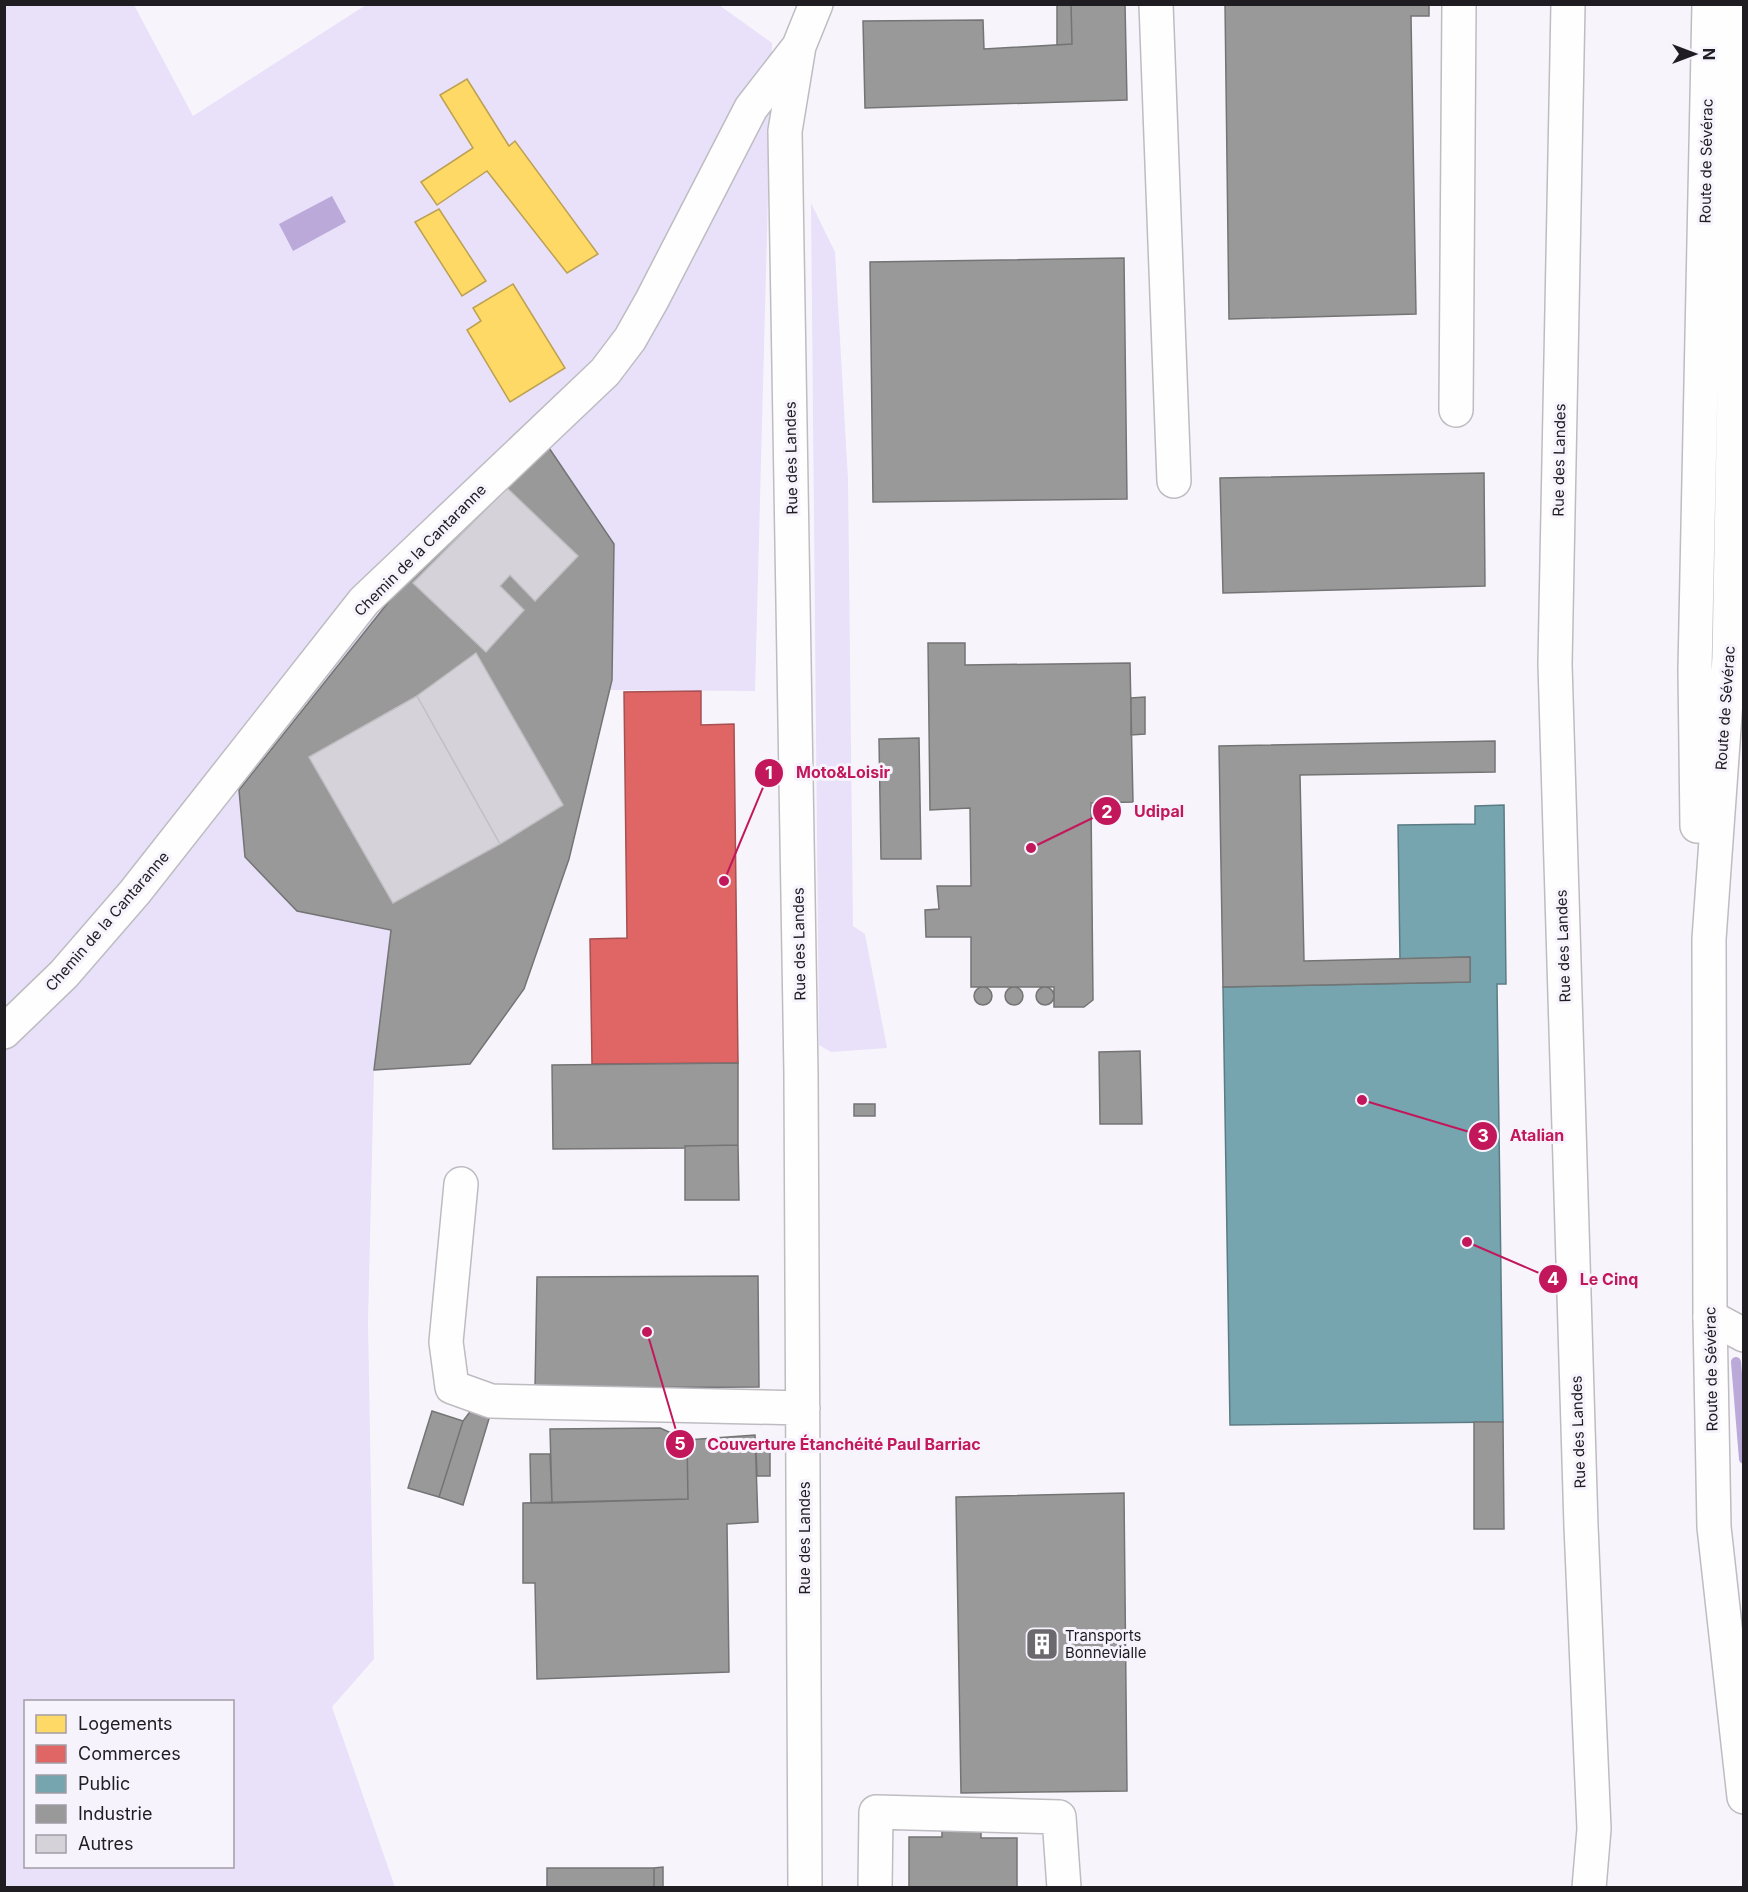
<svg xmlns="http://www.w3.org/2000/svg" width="1748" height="1892" font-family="Inter,sans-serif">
<rect width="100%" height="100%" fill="#f7f5fb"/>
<path fill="#e9e0fa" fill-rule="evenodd" d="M5,5H134L193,116L366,5H719L772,43L755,691L608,690L569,859L524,989L470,1064L374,1071L368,1321L374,1659L332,1707L395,1887L5,1888ZM26,1702H232V1866H26Z
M811,203L835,252L848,479L853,926L865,934L887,1048L831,1052L819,1045Z"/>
<path fill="#baa9d9" d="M332,196L346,222L293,251L279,224Z"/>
<path fill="#ffd966" stroke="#bca152" stroke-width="1.5" d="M467,79L509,146L515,141L598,254L567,273L487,171L437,205L421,182L473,148L440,95Z
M439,209L486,281L462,296L415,222Z
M513,284L565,368L510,402L467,330L481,321L473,308Z"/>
<path fill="#e06666" stroke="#a65052" stroke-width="1.5" d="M701,691V725L734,724L738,1063L592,1064L590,939L627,938L624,692Z"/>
<path fill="#76a5af" stroke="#5c7c85" stroke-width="1.5" d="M1504,805L1506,984H1497L1503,1422L1230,1425L1223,987L1470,982V957L1400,959L1398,825L1475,824V806Z"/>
<path fill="#999" stroke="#747475" stroke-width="1.5" d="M1057,4H1071L1072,44L1057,45Z
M1071,4H1125L1127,100L865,108L863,21L983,20L984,49L1072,44Z
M1225,4H1429V16H1411L1416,314L1229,319Z
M1124,258L1127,499L873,502L870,262Z
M547,445L614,544L612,680L569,859L524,989L470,1064L374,1070L391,930L297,911L245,857L239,790L402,585Z
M1484,473L1485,586L1223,593L1220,478Z
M928,643H965V665L1130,663L1133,802L1091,803L1093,1000L1084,1007H1054V987H971V937H926L925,910L939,909L937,886H971L970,808L930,810Z
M1145,697V734L1131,735V698Z
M919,738L921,859H881L879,739Z
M1495,741V772L1300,775L1304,961L1470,957V982L1223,987L1219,746Z
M974 996a9 9 0 1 1 18 0a9 9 0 1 1-18 0Z
M1005 996a9 9 0 1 1 18 0a9 9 0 1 1-18 0Z
M1036 996a9 9 0 1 1 18 0a9 9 0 1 1-18 0Z
M1140,1051L1142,1124H1100L1099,1052Z
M738,1063V1145L685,1146V1148L553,1149L552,1065Z
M854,1104H875V1116H854Z
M738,1145L739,1200H685V1146Z
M758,1276L759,1387L535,1388L537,1277Z
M472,1409L491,1412L463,1505L439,1497L463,1421Z
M432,1411L463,1421L439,1497L408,1488Z
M1474,1422H1503L1504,1529H1474Z
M660,1428L687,1440L688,1499L552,1503L550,1429Z
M755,1435L758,1522L727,1524L729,1672L537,1679L535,1583H523V1503L688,1499L687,1440Z
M756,1451H770V1476H757Z
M530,1454H550L552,1503H531Z
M1124,1493L1127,1791L961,1793L956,1497Z
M981,1824V1838H1017V1888H909V1837H942V1825Z
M663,1867V1888H654V1868Z
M547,1868H654V1888H547Z"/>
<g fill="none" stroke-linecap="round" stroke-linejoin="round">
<path stroke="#baa9d9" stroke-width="10" d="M1736,1362L1744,1459"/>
</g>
<path fill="#d5d3d9" stroke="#c1bfc4" stroke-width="1.5" d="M507,488L578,556L535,601L510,575L500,586L524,610L486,652L413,583Z
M476,653L563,805L500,844L417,696Z
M417,696L500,844L393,903L309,757Z"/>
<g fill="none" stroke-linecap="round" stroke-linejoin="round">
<g stroke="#bebcc1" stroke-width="36">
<path id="minor" d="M1156,4L1174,481
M1568,4L1555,664L1581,1526L1594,1829L1589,1888
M1456,410L1459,4
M4,1032L64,974L135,892L364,601L605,372L630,339L652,300L751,108L796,50
M461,1184L446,1342L452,1387L491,1401L803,1408
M1710,1317L1744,1335
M805,1888L801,1074L785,131L799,46L816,4
M875,1888L876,1812L1059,1817L1064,1888"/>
</g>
<g stroke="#bebcc1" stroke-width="36">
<path id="major" d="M1741,4L1729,658L1709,939L1710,1317L1714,1527L1744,1797
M1697,826L1695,670L1709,4"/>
</g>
<use href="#minor" stroke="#fefefe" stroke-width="33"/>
<use href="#major" stroke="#fefefe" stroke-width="33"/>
</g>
<defs>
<g id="building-square" transform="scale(1.725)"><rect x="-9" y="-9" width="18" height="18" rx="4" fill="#6b696e" stroke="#f6f3fd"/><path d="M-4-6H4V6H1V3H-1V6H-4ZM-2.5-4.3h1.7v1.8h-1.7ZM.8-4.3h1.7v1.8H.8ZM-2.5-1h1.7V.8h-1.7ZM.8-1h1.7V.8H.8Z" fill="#fff"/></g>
</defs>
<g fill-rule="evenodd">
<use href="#building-square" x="1042" y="1644"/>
</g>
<g text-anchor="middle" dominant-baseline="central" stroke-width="6" stroke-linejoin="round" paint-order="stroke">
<g font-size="15" fill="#1f1d22" stroke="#f6f3fd">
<text transform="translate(1706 161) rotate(-89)">Route de Sévérac</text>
<text transform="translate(791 458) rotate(-91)">Rue des Landes</text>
<text transform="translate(1559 460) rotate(-89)">Rue des Landes</text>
<text transform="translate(420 550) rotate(-45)">Chemin de la Cantaranne</text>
<text transform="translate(1725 708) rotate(-86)">Route de Sévérac</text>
<text transform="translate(107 921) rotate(-49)">Chemin de la Cantaranne</text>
<text transform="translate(799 944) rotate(-91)">Rue des Landes</text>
<text transform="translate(1563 946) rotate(-92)">Rue des Landes</text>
<text transform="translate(1711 1369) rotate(-91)">Route de Sévérac</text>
<text transform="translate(1578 1432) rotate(-92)">Rue des Landes</text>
<text transform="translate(804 1538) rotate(-90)">Rue des Landes</text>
</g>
<g font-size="15" fill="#1f1d22" stroke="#f6f3fd" text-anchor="start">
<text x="1065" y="1635">Transports<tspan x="1065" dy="17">Bonnevialle</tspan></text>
</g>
</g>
<path fill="none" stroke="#c2185b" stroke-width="2" d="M724 881L769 773M1031 848L1107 811M1362 1100L1483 1136M1467 1242L1553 1279M647 1332L680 1444"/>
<g fill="#c2185b" stroke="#f6f3fd" stroke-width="2">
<circle cx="724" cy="881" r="6"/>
<circle cx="1031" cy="848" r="6"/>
<circle cx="1362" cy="1100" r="6"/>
<circle cx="1467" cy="1242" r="6"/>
<circle cx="647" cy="1332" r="6"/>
<circle cx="769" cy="773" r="15"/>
<circle cx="1107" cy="811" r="15"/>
<circle cx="1483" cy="1136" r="15"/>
<circle cx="1553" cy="1279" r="15"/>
<circle cx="680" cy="1444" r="15"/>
</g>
<g font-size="18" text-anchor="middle" font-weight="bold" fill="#fff">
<text x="769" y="779">1</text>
<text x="1107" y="818">2</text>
<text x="1483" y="1142">3</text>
<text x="1553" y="1285">4</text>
<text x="680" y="1450">5</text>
</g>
<g font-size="16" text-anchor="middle" font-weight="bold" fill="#c2185b" stroke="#f6f3fd" stroke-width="6" stroke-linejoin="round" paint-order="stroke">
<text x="843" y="778">Moto&amp;Loisir</text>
<text x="1159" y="817">Udipal</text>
<text x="1537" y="1141">Atalian</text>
<text x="1609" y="1285">Le Cinq</text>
<text x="844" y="1450">Couverture Étanchéité Paul Barriac</text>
</g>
<rect width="1748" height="1892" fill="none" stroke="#1f1d22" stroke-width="12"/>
<rect x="24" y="1700" width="210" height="168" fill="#f6f3fd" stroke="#a09da5" stroke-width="1.5"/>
<rect x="36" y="1715" width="30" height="18" fill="#ffd966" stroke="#a09da5" stroke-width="1.5"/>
<text x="78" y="1730" font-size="18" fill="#1f1d22">Logements</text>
<rect x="36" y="1745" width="30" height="18" fill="#e06666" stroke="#a09da5" stroke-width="1.5"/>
<text x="78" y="1760" font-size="18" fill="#1f1d22">Commerces</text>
<rect x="36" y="1775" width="30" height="18" fill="#76a5af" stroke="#a09da5" stroke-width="1.5"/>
<text x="78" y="1790" font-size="18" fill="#1f1d22">Public</text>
<rect x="36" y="1805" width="30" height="18" fill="#999999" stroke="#a09da5" stroke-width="1.5"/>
<text x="78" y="1820" font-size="18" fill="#1f1d22">Industrie</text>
<rect x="36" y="1835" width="30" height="18" fill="#d5d3d9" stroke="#a09da5" stroke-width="1.5"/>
<text x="78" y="1850" font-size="18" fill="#1f1d22">Autres</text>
<g transform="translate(1694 54) rotate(90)" stroke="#f6f3fd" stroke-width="4.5" paint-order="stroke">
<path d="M0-4.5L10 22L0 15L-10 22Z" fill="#1f1d22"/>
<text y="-9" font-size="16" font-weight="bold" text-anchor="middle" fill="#1f1d22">N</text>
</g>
</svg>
